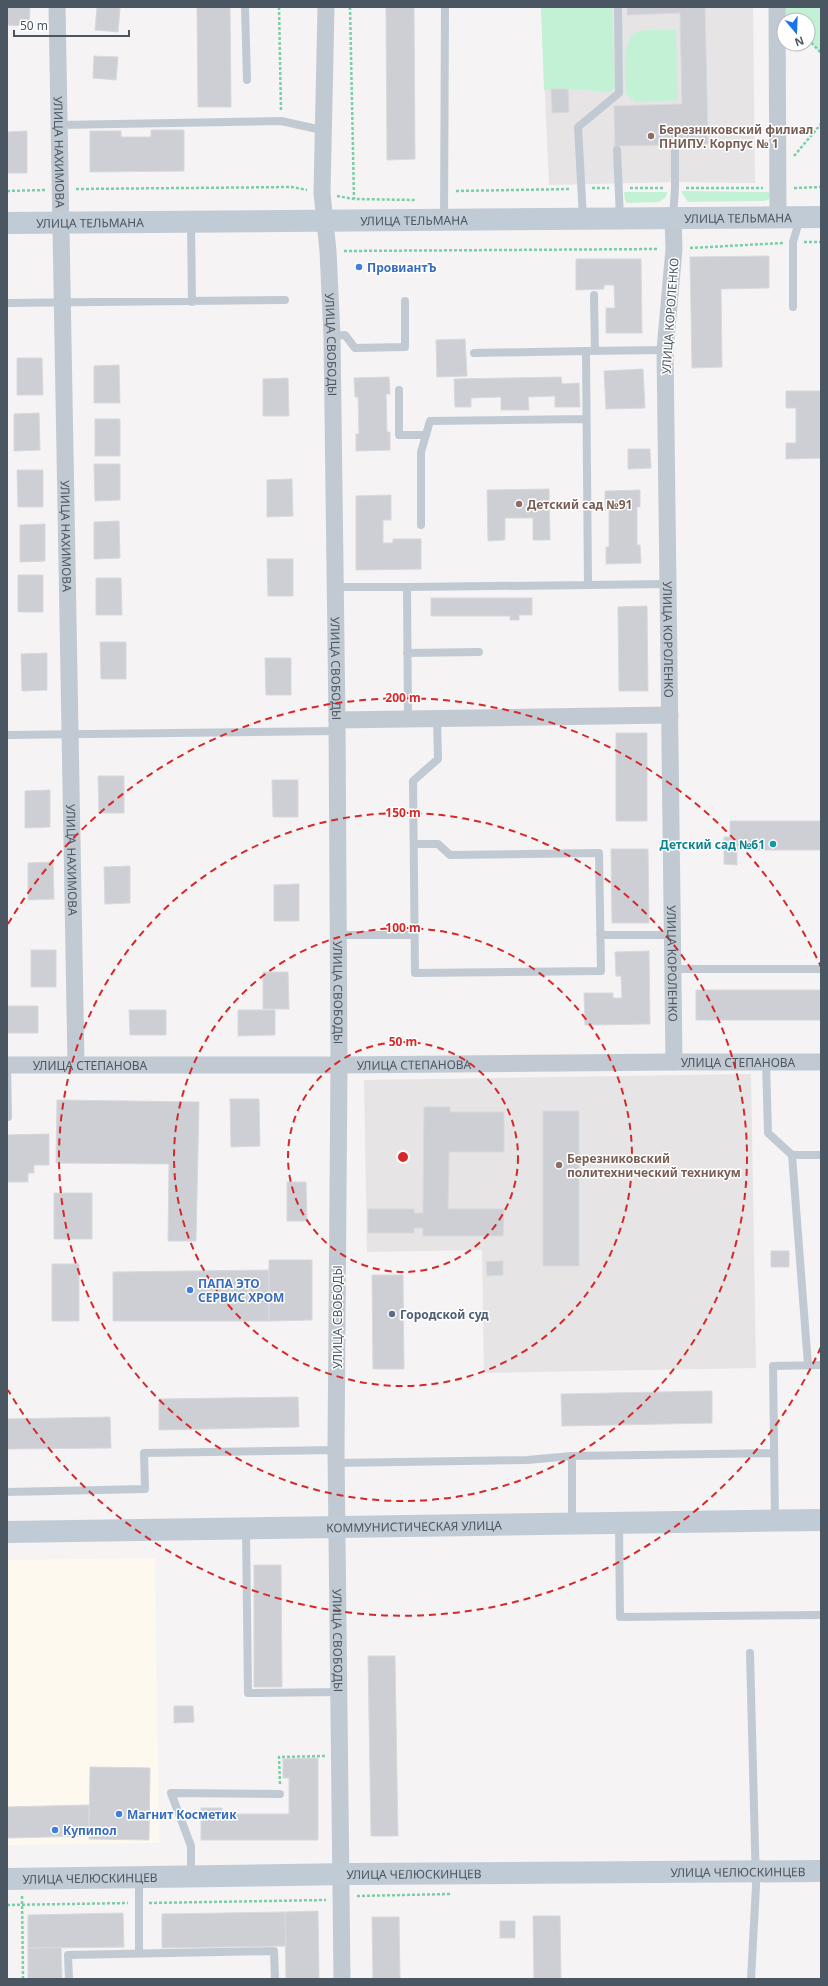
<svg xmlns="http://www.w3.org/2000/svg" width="828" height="1986" font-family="'Noto Sans',sans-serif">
<rect width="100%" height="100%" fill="#f5f3f3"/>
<path fill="#fdf9ef" d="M155,1558L159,1843L7,1845V1560Z"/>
<path fill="#e6e4e5" d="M541,7H753L755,183L675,182L549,185Z
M751,1074L756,1368L484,1373L482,1250L367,1252L364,1080Z"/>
<path fill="#c3f1d5" d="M541,7H612L615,86L610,92L572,89L544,90Z
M779,7H821V53L808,39V20H791Z
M676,30L678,100L635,102L626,93C626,78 621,40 636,32C644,29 667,30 676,30Z
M681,191L772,192L768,200L764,201L688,202Z
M624,192H667L666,197L659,202L627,203L625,200Z"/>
<path fill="#cdcfd5" stroke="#d7d9de" d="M7,7H30L29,26L7,25Z
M97,7L120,8L118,32L95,30Z
M197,7H230L231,107H198Z
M386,7H414L415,159L387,160Z
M627,7H705L708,144L615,146L614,106L682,104L680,13L627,15Z
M94,56L118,57L116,80L93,78Z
M551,89H568L569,112L552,113Z
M151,130H184V171L90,172V131H121V137H151Z
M27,131V173H7V132Z
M769,256V288L721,289L722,367L692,368L690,257Z
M576,259H641L642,333H606V308H615L614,285H604V289L576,290Z
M465,339L467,376L437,377L436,340Z
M17,358H42L43,395H17Z
M119,365L120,403H94V366Z
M643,369L645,408L606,409L604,371Z
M389,377L390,394H386L387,432H390V450L356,451V434H359L358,397H355L354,378Z
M561,377L562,384L579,383L580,407H555V396L528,397L529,410H501V397L471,398V407H455L454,379Z
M288,378L289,416H263V379Z
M786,391H821V458L786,459V443H796V408H786Z
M39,413L40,450L14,451V414Z
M95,419H120V456H95Z
M628,449H650L651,468L628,469Z
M94,464H120V500L95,501Z
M17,470H43V507H18Z
M292,479L293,516L267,517V480Z
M549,489L550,540H533V518H505V540L488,541L487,490Z
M640,490V507H637V545H640L641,563L606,564V547H609V510H605V491Z
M391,495V520H383V543H393V539H421V569L356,570V496Z
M119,521L120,558L94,559V522Z
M45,524V561L20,562V525Z
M267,559H293V596H268Z
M18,575H43V612H18Z
M96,578H121L122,615H96Z
M431,598H532V615H519V620H510V616H431Z
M647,606L648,691H619L618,607Z
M100,642H126V679H101Z
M47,653V690L22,691L21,654Z
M265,658H291V695H266Z
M616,733H647V821H616Z
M98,776H124V813H99Z
M272,780H298V817H273Z
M50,790V827L25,828V791Z
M730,821H821V850H737V865L724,864V837H730Z
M611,849H648L649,923H612Z
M53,862L54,899L28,900V863Z
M130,866V903L105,904L104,867Z
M299,884V921H274V885Z
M31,950H56V987H31Z
M649,951L650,1024L585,1025L584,993H613V998H622L621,976H616L615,952Z
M263,972H288L289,1009H263Z
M696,990H821V1020H696Z
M7,1006H38V1033H7Z
M129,1010H166V1035H130Z
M238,1010H275V1035L238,1036Z
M230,1099H259L260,1146L231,1147Z
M57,1100L199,1102L196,1241H168L169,1164L56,1163Z
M424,1107H450V1112H504V1152H449L448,1209H504L503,1236H423V1228H414V1233H368V1209H414V1213H423Z
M543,1111H579V1266H543Z
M49,1134V1165H34V1173H28V1182H7V1135Z
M287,1182H306L307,1221H287Z
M54,1193H92V1239H54Z
M771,1251H789V1267H771Z
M269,1260H312V1320L269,1321Z
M503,1261V1275L487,1276L486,1262Z
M52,1264H79V1321H52Z
M269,1270V1321H113V1272Z
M372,1275H403L404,1369H373Z
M712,1391V1423L562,1426L561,1394Z
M298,1397L299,1427L159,1430V1399Z
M110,1417L111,1448L7,1449V1419Z
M254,1565H281L282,1687H254Z
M368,1656H395L398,1836H371Z
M174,1706H193L194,1722L174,1723Z
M318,1758V1840H201V1808H222V1814H289V1778H283V1759Z
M90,1767L150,1768L149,1840L89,1839Z
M89,1805V1836L7,1838V1807Z
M318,1911L319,1979H286L285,1912Z
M285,1912L286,1946L162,1948V1914Z
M123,1913L124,1947L28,1948V1915Z
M533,1916H560L561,1979H534Z
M372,1917H399L400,1979H373Z
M500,1921H515V1938H500Z
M61,1947L62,1979H28V1948Z"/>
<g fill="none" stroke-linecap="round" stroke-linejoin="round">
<path stroke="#7ad0a6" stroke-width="2.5" stroke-dasharray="3 2" stroke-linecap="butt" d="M279,7L281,110
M350,7L354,199
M808,39L821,53
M794,156L821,124
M592,188H609
M630,188H665
M686,188H763
M794,188L821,187
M76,189L292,187L307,190
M7,191L45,190
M456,191L571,189
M337,196L354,199L416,200
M804,242H821
M690,248L783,243
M344,251L659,249
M280,1784L279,1757L325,1756
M22,1896L23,1979
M357,1896L450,1894
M149,1903L326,1900
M7,1905L128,1903"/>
<path stroke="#c1cad2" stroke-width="8" d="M245,7L247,80
M59,125L281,121L322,130
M617,150L620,218
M583,218L578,127L619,93L618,7
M673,218L675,188V145
M444,219L445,7
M191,223L192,302
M594,295L595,351
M7,303L285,300
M793,307V242L800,218
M332,336L345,335L355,348L405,347V301
M665,350L586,351L588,585L668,584
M474,353L586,351
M399,390V435H426
M421,525V452L430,421L586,419
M335,587H407L408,718
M407,587L588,585
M407,653L479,652
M7,735L337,731
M414,844H438L450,855L599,853L601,971L415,973C414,909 414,845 413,781L438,759L437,718
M339,935H414
M600,935H672
M673,969H821
M766,1062L768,1133L792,1155H821
M7,1065L8,1117
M792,1155L808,1365
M572,1456V1524
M336,1463L527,1460L572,1456L774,1453
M7,1492L145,1489L144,1453L336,1450
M775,1520L773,1366L821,1365
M619,1524L620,1617L821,1615
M246,1529L248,1693L339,1692
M750,1653L756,1886L751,1979
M191,1876V1846L171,1793L280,1794
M139,1878V1954
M69,1979L68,1955L274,1951L275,1979"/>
<g stroke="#c1cad2" stroke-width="17">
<path id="s1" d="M57,7L76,1064"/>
<path id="s2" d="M326,7L322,193L328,251L332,336L337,720L339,1065L336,1450L342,1979"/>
<path d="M777,7L778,217"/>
<path id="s3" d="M673,218L674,249L665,350L674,1062"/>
<path d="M337,720L670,715"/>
<path id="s4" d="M7,1065H339L674,1062H821"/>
</g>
<g stroke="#c1cbd6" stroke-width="22">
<path id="s5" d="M7,223L821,217"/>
<path id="s6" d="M7,1532L821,1520"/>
<path id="s7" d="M7,1879L352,1874L821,1871"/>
</g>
</g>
<g fill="none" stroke="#d62828" stroke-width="2" stroke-dasharray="7 5">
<circle cx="403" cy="1157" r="115"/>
<circle cx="403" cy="1157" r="229"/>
<circle cx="403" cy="1157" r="344"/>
<path d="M821 1347A459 459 0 0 1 8 1390M8 924A459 459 0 0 1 821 967"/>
</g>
<g fill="#8d6e63" stroke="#fff" stroke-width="1.5">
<circle cx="651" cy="136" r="4"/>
<circle cx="519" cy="504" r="4"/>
<circle cx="559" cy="1165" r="4"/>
</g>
<g fill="#3f7fe0" stroke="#fff" stroke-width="1.5">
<circle cx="359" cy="267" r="4"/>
<circle cx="190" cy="1290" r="4"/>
<circle cx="119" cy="1814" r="4"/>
<circle cx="55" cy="1830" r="4"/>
</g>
<circle fill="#0f9aa8" stroke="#fff" stroke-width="1.5" cx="773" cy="844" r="4"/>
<circle fill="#5c6f8a" stroke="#fff" stroke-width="1.5" cx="392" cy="1314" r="4"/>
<g text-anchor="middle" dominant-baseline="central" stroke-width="3" stroke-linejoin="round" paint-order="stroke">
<g font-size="12" font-weight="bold" fill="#785e54" stroke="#fff" text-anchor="start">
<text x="659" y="129">Березниковский филиал<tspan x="659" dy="14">ПНИПУ. Корпус № 1</tspan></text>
<text x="527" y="504">Детский сад №91</text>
<text x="567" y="1158">Березниковский<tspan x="567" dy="14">политехнический техникум</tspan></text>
</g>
<g font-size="12" fill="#4a5661" stroke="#fff">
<text stroke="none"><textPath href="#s1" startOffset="145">УЛИЦА НАХИМОВА</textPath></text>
<text stroke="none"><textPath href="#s5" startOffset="731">УЛИЦА ТЕЛЬМАНА</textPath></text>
<text stroke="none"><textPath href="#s5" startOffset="407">УЛИЦА ТЕЛЬМАНА</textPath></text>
<text stroke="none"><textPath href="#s5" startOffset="83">УЛИЦА ТЕЛЬМАНА</textPath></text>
<text transform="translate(670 316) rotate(-86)">УЛИЦА КОРОЛЕНКО</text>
<text stroke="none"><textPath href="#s2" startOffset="338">УЛИЦА СВОБОДЫ</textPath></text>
<text stroke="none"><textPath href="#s1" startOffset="529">УЛИЦА НАХИМОВА</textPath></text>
<text stroke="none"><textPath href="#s3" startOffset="422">УЛИЦА КОРОЛЕНКО</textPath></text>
<text stroke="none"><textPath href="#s2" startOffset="662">УЛИЦА СВОБОДЫ</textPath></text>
<text stroke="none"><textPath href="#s1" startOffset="853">УЛИЦА НАХИМОВА</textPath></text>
<text stroke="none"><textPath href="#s3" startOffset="746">УЛИЦА КОРОЛЕНКО</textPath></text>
<text stroke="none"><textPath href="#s2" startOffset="986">УЛИЦА СВОБОДЫ</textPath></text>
<text stroke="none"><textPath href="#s4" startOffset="731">УЛИЦА СТЕПАНОВА</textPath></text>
<text stroke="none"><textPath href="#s4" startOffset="83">УЛИЦА СТЕПАНОВА</textPath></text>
<text stroke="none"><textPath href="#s4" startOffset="407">УЛИЦА СТЕПАНОВА</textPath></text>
<text transform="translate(337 1317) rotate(-90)">УЛИЦА СВОБОДЫ</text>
<text stroke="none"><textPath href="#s6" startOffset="407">КОММУНИСТИЧЕСКАЯ УЛИЦА</textPath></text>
<text stroke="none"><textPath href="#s2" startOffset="1634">УЛИЦА СВОБОДЫ</textPath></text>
<text stroke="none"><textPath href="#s7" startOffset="731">УЛИЦА ЧЕЛЮСКИНЦЕВ</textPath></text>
<text stroke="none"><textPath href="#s7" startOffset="407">УЛИЦА ЧЕЛЮСКИНЦЕВ</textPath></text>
<text stroke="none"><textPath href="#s7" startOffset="83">УЛИЦА ЧЕЛЮСКИНЦЕВ</textPath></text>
</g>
<g font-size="12" font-weight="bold" fill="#366cbe" stroke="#fff" text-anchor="start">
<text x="367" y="267">ПровиантЪ</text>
<text x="198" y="1283">ПАПА ЭТО<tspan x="198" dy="14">СЕРВИС ХРОМ</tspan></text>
<text x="127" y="1814">Магнит Косметик</text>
<text x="63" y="1830">Купипол</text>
</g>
<g font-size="12" font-weight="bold" fill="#0d838f" stroke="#fff" text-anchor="end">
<text x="765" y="844">Детский сад №61</text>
</g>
<g font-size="12" font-weight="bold" fill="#4e5e75" stroke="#fff" text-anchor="start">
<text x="400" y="1314">Городской суд</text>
</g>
</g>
<circle cx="403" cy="1157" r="6" fill="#d62828" stroke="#fff" stroke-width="2"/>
<g font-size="12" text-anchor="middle" font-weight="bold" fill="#d62828" stroke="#fff" stroke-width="3" stroke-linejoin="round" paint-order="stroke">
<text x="403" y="702">200 m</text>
<text x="403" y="817">150 m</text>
<text x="403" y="932">100 m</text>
<text x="403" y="1046">50 m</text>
</g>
<rect width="828" height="1986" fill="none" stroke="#4a5661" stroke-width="16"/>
<g transform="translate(796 32) rotate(161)"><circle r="19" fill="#ffffff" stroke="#b7bbc0"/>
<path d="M0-3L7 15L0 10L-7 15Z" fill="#1a73e8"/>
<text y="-6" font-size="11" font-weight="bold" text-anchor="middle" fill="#4a5661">N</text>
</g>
<path d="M14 30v6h115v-6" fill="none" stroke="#4a5661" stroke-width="2"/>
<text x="20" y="30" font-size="12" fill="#4a5661" stroke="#ffffff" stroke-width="3" paint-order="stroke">50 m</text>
</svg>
